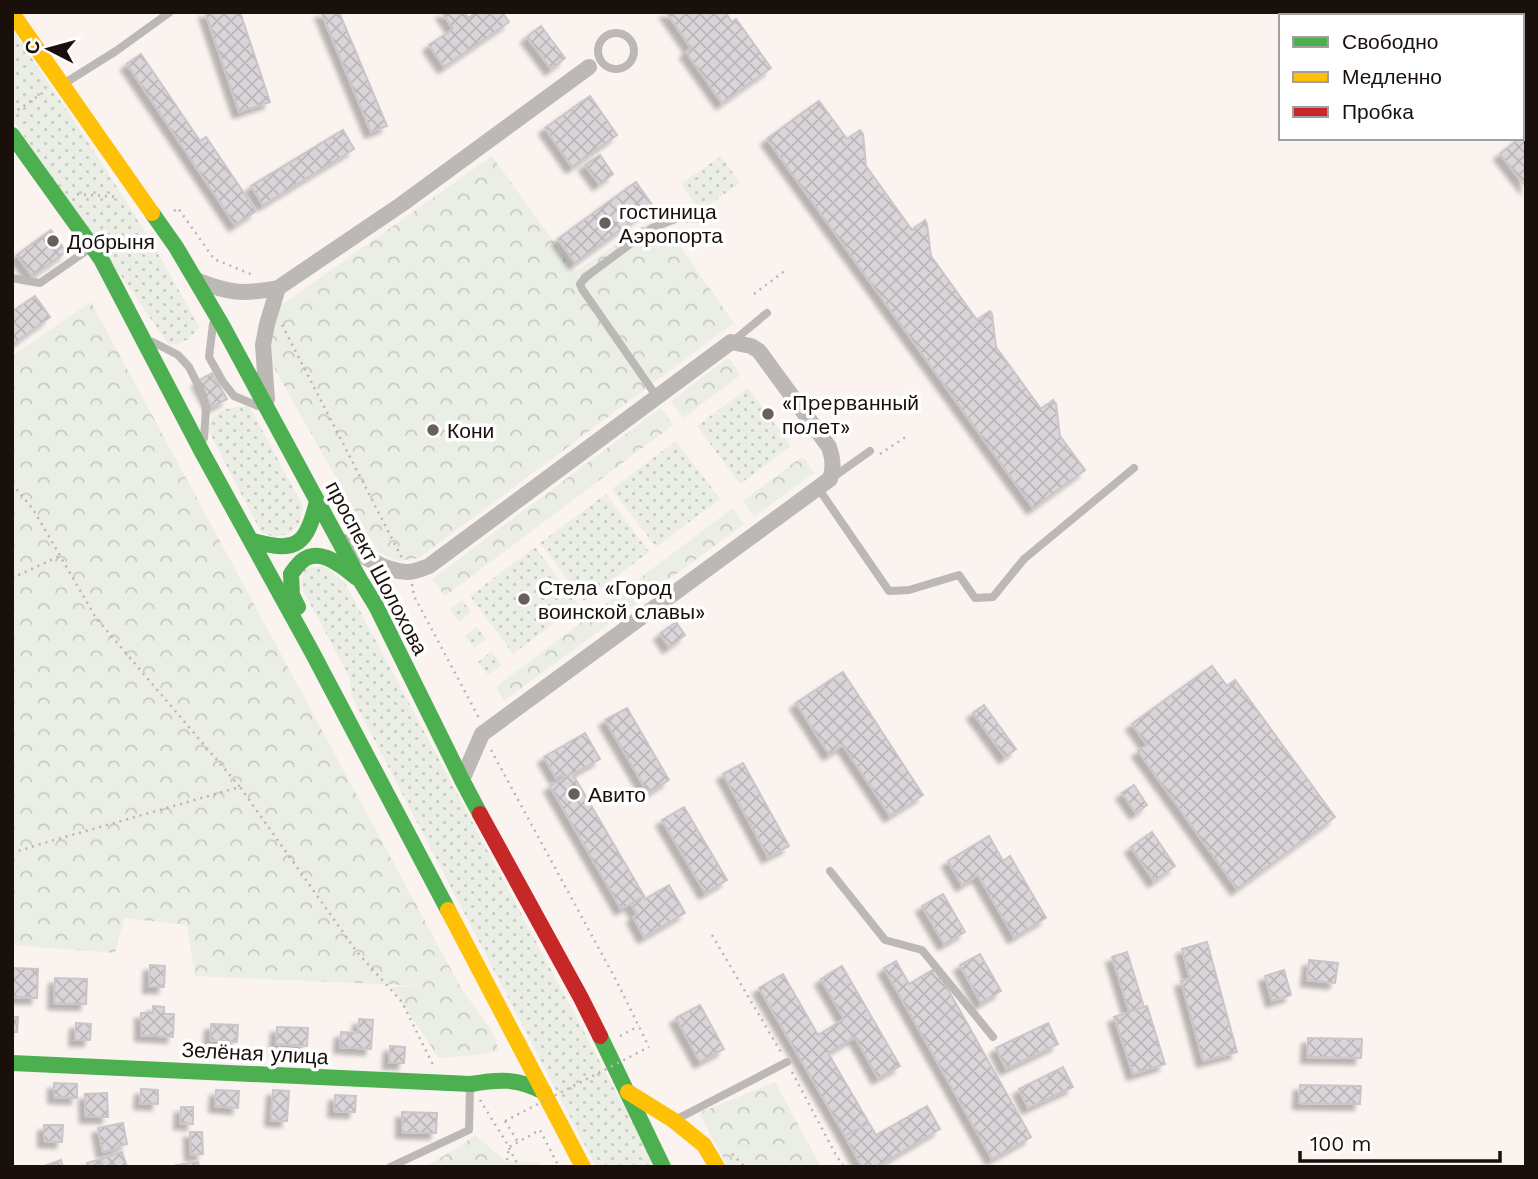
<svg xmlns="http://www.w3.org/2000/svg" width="1538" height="1179" font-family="'Work Sans',sans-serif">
<defs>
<pattern id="grass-dots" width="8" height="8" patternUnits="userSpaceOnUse" patternTransform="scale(1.75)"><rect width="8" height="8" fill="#eaeee4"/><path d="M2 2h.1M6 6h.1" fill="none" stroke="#c8cbc2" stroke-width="1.8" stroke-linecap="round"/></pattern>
<pattern id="forest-crowns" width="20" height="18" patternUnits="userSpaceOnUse" patternTransform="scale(1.75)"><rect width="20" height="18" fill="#eaeee4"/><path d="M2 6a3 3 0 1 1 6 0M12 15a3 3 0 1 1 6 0" fill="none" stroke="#c8cbc2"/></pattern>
<pattern id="building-cross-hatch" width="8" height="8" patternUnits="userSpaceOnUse" patternTransform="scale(1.75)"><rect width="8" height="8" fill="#dad5d9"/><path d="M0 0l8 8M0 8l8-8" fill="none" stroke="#bab6b9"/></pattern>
<filter id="shadow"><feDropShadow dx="-6" dy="6" stdDeviation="2" flood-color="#0004"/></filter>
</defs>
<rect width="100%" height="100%" fill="#faf3f0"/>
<path fill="url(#grass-dots)" d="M12,29C78,126 144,223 199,327C191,340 183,343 169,345L12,119Z
M721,156L740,183L700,211L681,184Z
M748,388L791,446L740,484L697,426Z
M249,406L303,506L299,525L288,534L274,537L261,532L207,428C215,409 229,407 249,406Z
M676,441L720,499L656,547L612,489Z
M606,494L649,552L583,601L540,543Z
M535,547L578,605L513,654L470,596Z
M323,566L345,583L656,1167H596L351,695L350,678L301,587L304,569Z
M462,600L471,612L459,621L450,609Z
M477,627L486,639L474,648L465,636Z
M492,651L502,665L488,675L478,662Z"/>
<path fill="url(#forest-crowns)" d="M492,156L575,272L658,216L734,323L419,558L398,561L378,552L272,364L267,342L275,315L283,304Z
M91,302L461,988L492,1031L499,1051L476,1055L439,1058L391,987L425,986L195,976L187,925L124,918L115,953L12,945V356Z
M728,358L740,373L739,376L683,418L671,401Z
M661,408L673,425L445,596L432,579Z
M800,458L805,459L814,473L754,517L743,501Z
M733,508L744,524L504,701L496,687L498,685Z
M775,1082L821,1167H728L699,1113Z
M475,1135L505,1161L541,1163L542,1167H424L459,1147Z"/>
<path fill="url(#building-cross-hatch)" stroke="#cac5c8" stroke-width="2" filter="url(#shadow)" d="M205,12H240L270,102L239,112Z
M321,12H339L387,126L371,132Z
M442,12H465L468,18L477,12H502L509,22L444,67L429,45L453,29Z
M666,12H725L732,22L736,19L771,68L722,103L686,52L691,48Z
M1523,12H1526V48L1522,51V16H1519Z
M541,26L565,58L551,69L527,37Z
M141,54L200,141L206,137L256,211L235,225L127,64Z
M590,96L617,135L572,167L545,128Z
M819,101L847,139L860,130L863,134L866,166L912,230L925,220L927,224L931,256L977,320L990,311L992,314L996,347L1041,409L1053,400L1056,404L1060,436L1085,470L1033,508L767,139Z
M343,130L354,149L263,205L251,186Z
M1526,133V187L1500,154L1520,138H1522V136Z
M600,155L613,174L599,184L585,165Z
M636,182L653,206L575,263L558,239Z
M51,230L66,252L32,276L17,255Z
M35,296L50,317L12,345V312Z
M212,373L227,399L212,407L198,381Z
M676,622L685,635L669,647L660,634Z
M1212,666L1227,686L1235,680L1335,817L1237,889L1138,751L1147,745L1132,724Z
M843,672L923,795L890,816L843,745L829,754L796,703Z
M984,705L1016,749L1005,757L973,713Z
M627,708L669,780L648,793L605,720Z
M585,733L600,759L573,774L572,773L563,778L561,775L556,778L544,757Z
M743,763L789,846L768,857L723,774Z
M572,773L644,896L621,909L550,786Z
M1134,785L1147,805L1136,813L1122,793Z
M684,807L727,880L705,893L662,820Z
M1152,832L1175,866L1154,881L1131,847Z
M989,836L1003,861L1010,856L1046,918L1014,937L978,875L962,885L948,861Z
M669,885L685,913L644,937L633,917L637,914L631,904L644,896L645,899Z
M943,894L965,932L944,944L922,906Z
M1207,942L1237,1052L1203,1061L1181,981L1190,979L1182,949Z
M1127,952L1144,1007L1129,1011L1112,957Z
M980,954L1001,991L981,1003L960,965Z
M1309,960L1338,963L1335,983L1307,980Z
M896,961L909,984L936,968L1031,1137L992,1159L884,968Z
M150,965L165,966L164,987H149Z
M842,966L900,1066L878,1078L855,1037L828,1053L869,1123L845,1136L759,988L783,974L818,1035L844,1019L821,979Z
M12,968L38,969L37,998L12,997Z
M1284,970L1291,995L1272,1001L1265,976Z
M55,978L87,979L86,1004L54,1003Z
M700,1005L724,1049L700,1062L676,1018Z
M153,1006L164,1007V1014H174L173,1037L141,1035V1013H153Z
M1147,1006L1165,1064L1133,1074L1114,1017Z
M12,1017H18L17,1032H12Z
M359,1019L373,1020L371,1049L340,1047L341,1032L358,1033Z
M76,1023L91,1024L90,1040H75Z
M1048,1023L1058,1044L1006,1069L996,1048Z
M211,1024L238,1025L237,1042L210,1040Z
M277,1027L308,1028L307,1046L276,1044Z
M1308,1038L1362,1039L1361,1058L1307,1057Z
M390,1046L405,1047L404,1063H389Z
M1063,1067L1073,1087L1028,1108L1019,1089Z
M54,1083L77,1084V1098L54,1097Z
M1300,1085L1361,1086L1360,1104L1299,1103Z
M141,1089L158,1090V1104L140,1103Z
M216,1090L239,1091L238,1108L215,1106Z
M273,1090L289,1091L287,1121L271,1120Z
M107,1093L108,1117H86L85,1094Z
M335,1095L356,1096L355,1112L334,1111Z
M927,1106L940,1129L876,1167H862L845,1136L869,1123L876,1135Z
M181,1107H193V1124L180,1123Z
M402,1112L437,1113L436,1133L402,1132Z
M123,1123L127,1144L118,1146L119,1148L103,1152L98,1128Z
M44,1125H63L62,1142L44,1141Z
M190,1132H202L203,1154L191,1155Z
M122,1152L127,1167H103L101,1159Z
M101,1159L103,1167H88L87,1163Z
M61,1160L63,1167H41Z
M198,1162L199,1167H176V1165Z"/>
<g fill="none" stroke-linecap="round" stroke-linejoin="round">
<path stroke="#b9b5b3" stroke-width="2.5" stroke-dasharray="2 5" stroke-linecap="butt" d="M12,114L44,92
M77,194L119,197
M174,211L178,208L214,259L255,276
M754,294L786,270
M282,325L402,558
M880,454L907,436
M12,484L33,509L96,618L240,787
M12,578L60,556
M412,584L414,596L479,718
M491,750L616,980L649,1047
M12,853L44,843L240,787L357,952L402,1002L434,1067
M712,935L782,1054
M620,1036L639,1026
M792,1072L836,1155L844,1167
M480,1100L506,1142L519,1167
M505,1121L518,1142
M732,1154L745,1167
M506,1167L509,1147L540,1130L559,1167"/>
<path stroke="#bcb8b5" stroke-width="8" d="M598 51a18 18 0 1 1 36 0a18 18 0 1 1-36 0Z
M65,83L116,51L170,12
M12,278L40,283L89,249
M213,324L209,357L223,382L234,396L258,406
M153,342L178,355L189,367L202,393L206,409L204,438
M732,342L767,313
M657,397L582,289L580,284L587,276L652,228L678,218L700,219
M832,478L870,451
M818,488L889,591L909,590L959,575L975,598L993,597L1024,559L1134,468
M830,871L885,940L922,950L993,1037
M679,1118L787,1062
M390,1167L469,1130L470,1086"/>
<path stroke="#bcb8b5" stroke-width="16" d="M196,280C228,293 243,295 278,288L402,204L589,67
M267,399L263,345L267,324L278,288
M345,542C361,556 385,571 407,572C415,572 421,569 429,566L731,342L751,346L759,351L829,447C833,459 834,468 830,479L482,734L462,780"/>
<path stroke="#4caf50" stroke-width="16" d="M12,135L101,259L202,452L312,652L448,910
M152,213L176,247L222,325L360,580L376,606L462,780L480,814
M253,541C297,554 307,544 317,501
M298,607L292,595L291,574C294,570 298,564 302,561C320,546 343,567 357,578
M600,1036L663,1167
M12,1063L471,1084C499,1079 518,1078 544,1092"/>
<path stroke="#ffc107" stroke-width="16" d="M12,13L152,213
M448,910L583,1167
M628,1092L673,1120L704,1145L717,1167"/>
<path stroke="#c62828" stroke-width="16" d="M480,814L581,998L600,1036"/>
<path stroke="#b9b5b3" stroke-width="2.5" stroke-dasharray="2 5" stroke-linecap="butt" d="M505,1121L649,1047"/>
</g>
<g fill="#685f5c" stroke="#fff" stroke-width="2.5">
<circle cx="605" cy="223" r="7"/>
<circle cx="53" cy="241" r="7"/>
<circle cx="768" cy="414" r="7"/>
<circle cx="433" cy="430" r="7"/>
<circle cx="524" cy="599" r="7"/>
<circle cx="574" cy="794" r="7"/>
</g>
<g text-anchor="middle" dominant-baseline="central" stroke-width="7" stroke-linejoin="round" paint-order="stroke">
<g font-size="21" fill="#19100c" stroke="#fff" text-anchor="start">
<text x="619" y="211">гостиница<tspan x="619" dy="24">Аэропорта</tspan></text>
<text x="67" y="241">Добрыня</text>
<text x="782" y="402">«Пpepвaнный<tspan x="782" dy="24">пoлeт»</tspan></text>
<text x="447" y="430">Кони</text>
<text x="538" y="587">Стела «Город<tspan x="538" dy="24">воинской славы»</tspan></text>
<text x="588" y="794">Авито</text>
</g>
<g font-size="21" fill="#19100c" stroke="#fff">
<text transform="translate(377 568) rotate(62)">проспект Шолохова</text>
<text transform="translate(255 1053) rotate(3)">Зелёная улица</text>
</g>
</g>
<rect width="1538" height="1179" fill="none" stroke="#19100c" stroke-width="28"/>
<rect x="1279" y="14" width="245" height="126" fill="#ffffff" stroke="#a39f9e" stroke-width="2"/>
<rect x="1293" y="37" width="35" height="10" fill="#4caf50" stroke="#a39f9e" stroke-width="2"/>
<text x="1342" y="49" font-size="21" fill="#19100c">Свободно</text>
<rect x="1293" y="72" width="35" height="10" fill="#ffc107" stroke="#a39f9e" stroke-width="2"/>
<text x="1342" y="84" font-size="21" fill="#19100c">Медленно</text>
<rect x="1293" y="107" width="35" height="10" fill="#c62828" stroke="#a39f9e" stroke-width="2"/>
<text x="1342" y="119" font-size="21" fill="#19100c">Пробка</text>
<g transform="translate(49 49) rotate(276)" stroke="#ffffff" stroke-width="5" paint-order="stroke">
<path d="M0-5L12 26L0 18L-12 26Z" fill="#19100c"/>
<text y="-10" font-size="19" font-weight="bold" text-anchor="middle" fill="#19100c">С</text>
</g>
<path d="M1300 1151v10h200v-10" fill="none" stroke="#19100c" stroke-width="3.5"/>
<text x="1310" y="1151" font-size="21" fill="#19100c" stroke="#ffffff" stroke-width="5" paint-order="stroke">100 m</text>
</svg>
